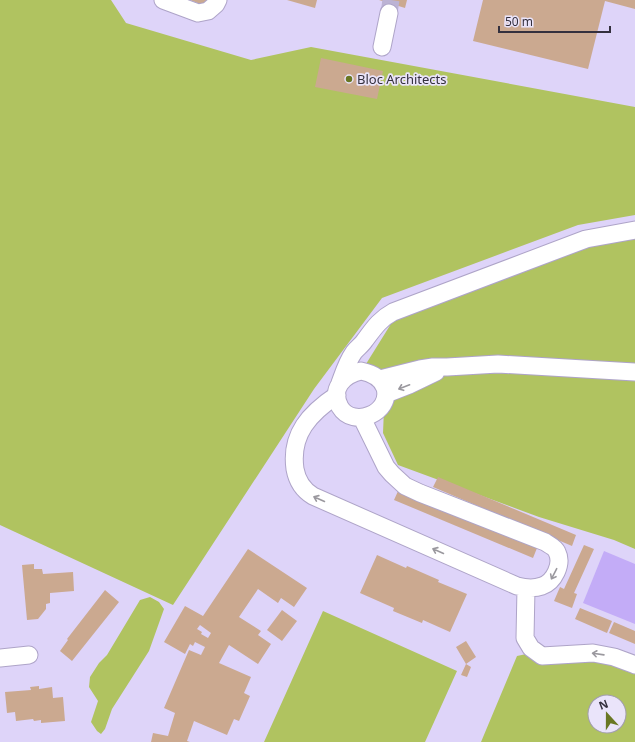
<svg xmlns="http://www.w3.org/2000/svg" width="635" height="742" font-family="'Noto Sans',sans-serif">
<rect width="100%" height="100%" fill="#ded4f9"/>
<path fill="#b0c360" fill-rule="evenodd" d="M0,0H111L126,23L251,60L311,47L635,107V215L578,225L382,298L314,389L173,605L0,525Z
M635,239V366L361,372L394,319L589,240Z
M522,373L635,375V549L614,540L539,517L398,465L383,433L384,409L395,394L441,374Z
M150,597L159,602L164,609L149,651L112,709L105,729L101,734L97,731L91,722L98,701L89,687L90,677L99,663L107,655L140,600Z
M323,611L457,671L425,742H264Z
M550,649L635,661V742H481L517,656ZM595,702H619V726H595Z"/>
<path fill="#c3acf7" d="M604,551L635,564V624L583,603Z"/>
<path fill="#cba990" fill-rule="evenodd" d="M190,0H208L205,6Z
M287,0H317L315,8Z
M379,0H407L405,8Z
M483,0H635V9L605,1L588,69L473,41Z
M321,58L383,71L377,99L315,87Z
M438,477L576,535L572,546L433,487Z
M399,489L537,548L533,558L394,500Z
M584,545L594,549L574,593L577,594L572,608L554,601L560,587L564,589Z
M248,549L307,588L294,607L281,598L278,603L258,589L239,617L261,631L258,635L271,644L258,664L229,645L219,663L251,677L244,693L250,696L239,721L234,719L227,735L194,721L187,741L190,742H151L153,733L168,736L175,713L164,708L189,650L201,655L205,647L195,642L193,646L190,644L185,654L164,642L185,606L203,616ZM200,625L211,633L208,638L201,634L202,632L197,629Z
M377,555L406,568L407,566L439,580L438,582L467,594L450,632L423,620L422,623L393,611L394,608L360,593Z
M34,564V569H42L43,574L73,572L74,591L50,593V603L46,604V609L38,619L27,620L22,565Z
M105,590L119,602L72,661L60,651L68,640L67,639Z
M580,608L612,621L607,633L575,619Z
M282,610L297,621L282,641L267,630Z
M614,622L635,631V644L609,633Z
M466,641L476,657L466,664L456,647Z
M466,664L471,667L467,677L461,675Z
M39,686V689L52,687L53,698L63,697L65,721L41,723V720L34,721L33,719L16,721L15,712L7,713L5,692L31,690L30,687Z"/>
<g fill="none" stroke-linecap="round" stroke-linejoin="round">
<path stroke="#bcb3d4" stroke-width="17" stroke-dasharray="17 8" stroke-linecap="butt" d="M389,13L391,0"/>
<g stroke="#aea4c8" stroke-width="19">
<path id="minor" d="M163,0L198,13L208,11L216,4L218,0
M382,47L389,13
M361,371C371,373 381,377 385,388C392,413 353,429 340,407C330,389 343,375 361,371Z
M380,379L420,369L433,367H447L498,364L635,372
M340,383C344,372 347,362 354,352C357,348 362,345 365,340C374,328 380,319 393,312L586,239L635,230
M386,394L409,385L436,372
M337,395C310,413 290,434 295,469C297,480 303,490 313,496L517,586C525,588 534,589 542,586C554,582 563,564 557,552C555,547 549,545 545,542L420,493L405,486L392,474L386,467L362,418
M526,588L525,638L531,648L542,656L593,653L614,657L633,664L635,665
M0,658L29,655"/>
</g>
<use href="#minor" stroke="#fff" stroke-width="17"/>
</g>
<defs><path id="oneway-shaft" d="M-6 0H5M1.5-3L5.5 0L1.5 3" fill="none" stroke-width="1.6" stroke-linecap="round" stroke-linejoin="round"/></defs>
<g stroke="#9a989e">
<use href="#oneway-shaft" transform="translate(404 387) rotate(159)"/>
<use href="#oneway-shaft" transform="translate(319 499) rotate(-156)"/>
<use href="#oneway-shaft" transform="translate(438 551) rotate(-156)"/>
<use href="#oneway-shaft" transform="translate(554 574) rotate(117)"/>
<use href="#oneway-shaft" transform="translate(598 654) rotate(-172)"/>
</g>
<circle fill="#697723" stroke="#eae4fa" stroke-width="1.5" cx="349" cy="79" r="4"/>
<g text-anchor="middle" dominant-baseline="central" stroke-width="3.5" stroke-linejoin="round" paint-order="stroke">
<g font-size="13" fill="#34303e" stroke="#eae4fa" text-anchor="start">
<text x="357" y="79">Bloc Architects</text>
</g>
</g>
<g transform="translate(607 714) rotate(339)"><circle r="19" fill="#eae4fa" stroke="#a19caf"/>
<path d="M0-3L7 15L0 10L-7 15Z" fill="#697723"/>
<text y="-6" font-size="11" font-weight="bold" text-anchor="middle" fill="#34303e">N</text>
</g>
<path d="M499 26v6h111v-6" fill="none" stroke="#34303e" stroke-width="2"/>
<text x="505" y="26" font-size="12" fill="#34303e" stroke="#eae4fa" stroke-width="3" paint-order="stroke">50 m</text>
</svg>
